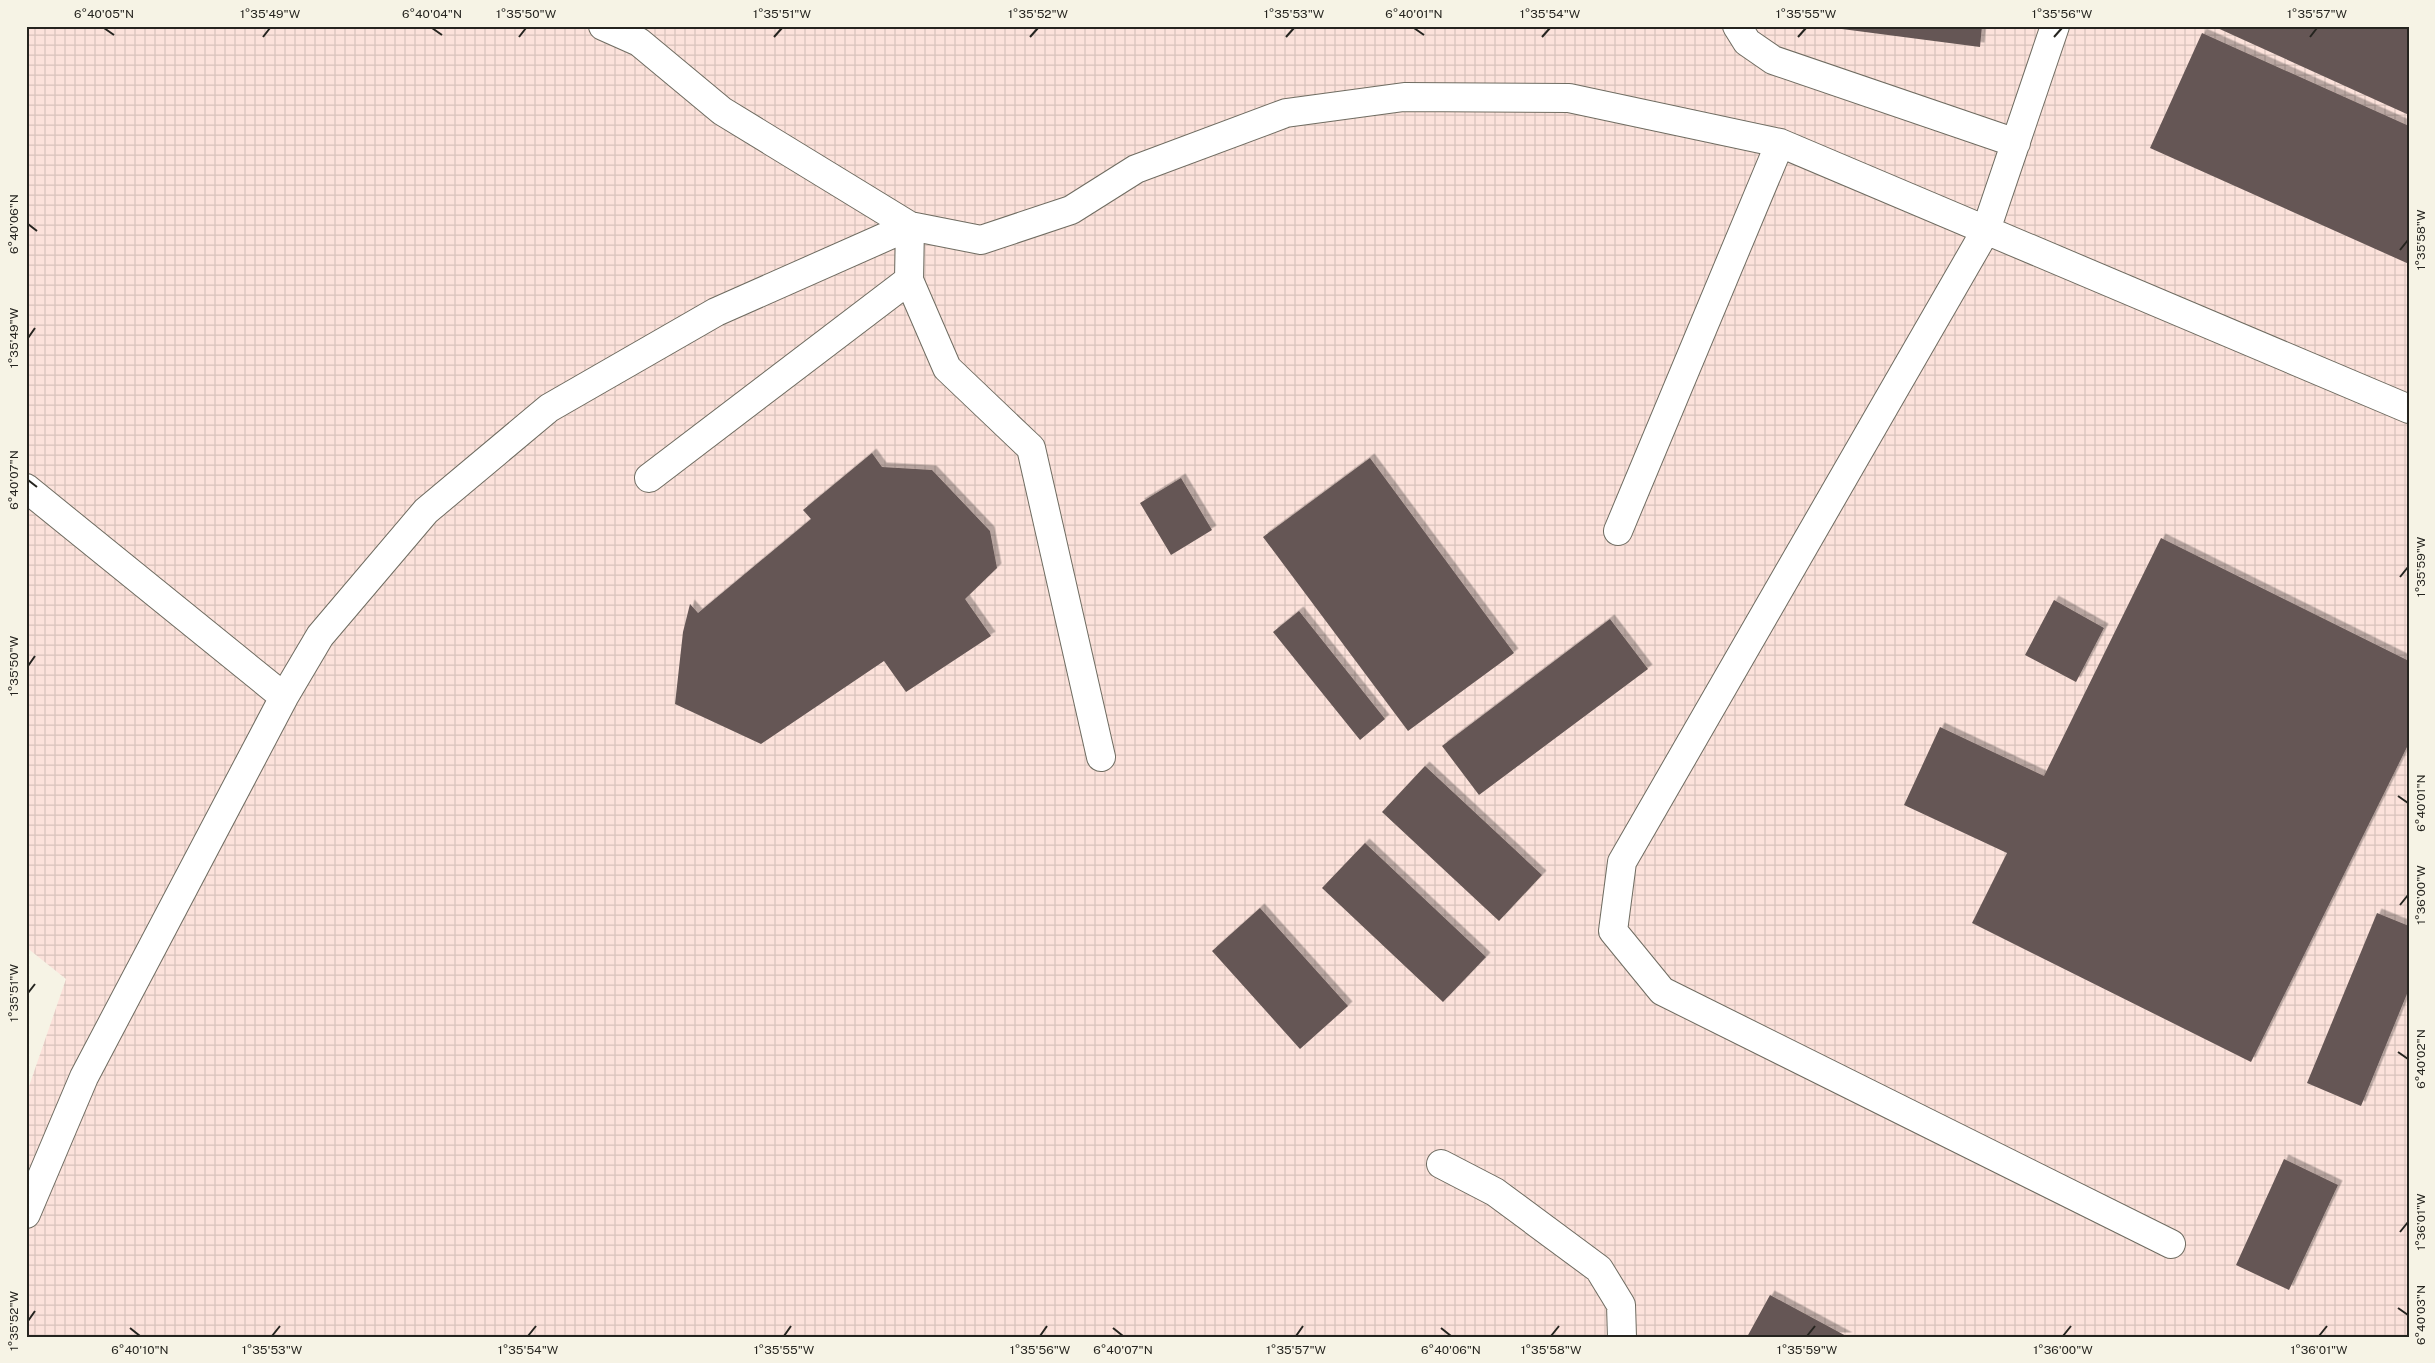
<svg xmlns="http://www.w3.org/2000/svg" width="2435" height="1363" font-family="'Public Sans',sans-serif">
<defs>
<pattern id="industrial-grid" width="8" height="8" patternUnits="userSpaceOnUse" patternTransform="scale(1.25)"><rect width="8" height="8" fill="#fce2db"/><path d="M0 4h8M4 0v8" fill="none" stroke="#d8c2bc"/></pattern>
<filter id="shadow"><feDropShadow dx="4.5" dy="-4.5" stdDeviation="0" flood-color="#0004"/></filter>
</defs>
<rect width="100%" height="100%" fill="#f6f3e5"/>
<path fill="url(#industrial-grid)" d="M26,26H2409V1337H26V1095L66,979L26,947Z"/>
<path fill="#655755" filter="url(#shadow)" d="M1819,26H1982L1980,47Z
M2213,26H2409V115Z
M2202,33L2409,126V264L2150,148Z
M872,453L882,467L932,470L990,531L997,568L965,599L991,636L906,692L884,661L761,744L675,704L683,632L690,604L698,613L811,519L803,510Z
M1370,458L1514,653L1408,731L1263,537Z
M1181,478L1212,530L1171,555L1140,503Z
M2161,538L2409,661V743L2251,1062L1972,923L2007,853L1904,805L1940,727L2044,776Z
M2054,600L2104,628L2076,682L2025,655Z
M1299,611L1385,719L1360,740L1273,632Z
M1610,619L1648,669L1479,795L1442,746Z
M1425,766L1542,875L1499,921L1382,812Z
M1365,843L1486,957L1443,1002L1322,888Z
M1260,908L1348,1006L1300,1049L1212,951Z
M2377,913L2409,926V989L2361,1106L2307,1083Z
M2284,1159L2338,1185L2289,1290L2236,1265Z
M1770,1295L1848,1337H1747Z"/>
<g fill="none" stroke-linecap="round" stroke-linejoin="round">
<g stroke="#6f6c61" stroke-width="30">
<path id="minor" d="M603,26L639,42L722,111L910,226L981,240L1071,210L1136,169L1286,113L1404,97L1569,98L1780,143L2409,409
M1737,26L1747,42L1773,60L2016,143
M2055,26L1986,230L1622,862L1613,931L1662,991L2171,1244
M649,478L909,280
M26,488L284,697
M1618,531L1780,143
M1441,1164L1495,1192L1599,1269L1621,1305L1622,1337
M26,1214L84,1077L284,697L320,636L426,511L549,408L716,312L910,226L909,280L947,368L1031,448L1101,757"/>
</g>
<use href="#minor" stroke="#fff" stroke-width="28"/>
</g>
<path fill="none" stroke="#25241f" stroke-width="2" d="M104,28L114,35M432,28L442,35M1414,28L1424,35M263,37L270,28M519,37L526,28M774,37L782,28M1030,37L1038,28M1286,37L1294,28M1542,37L1550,28M1798,37L1806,28M2054,37L2062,28M2310,37L2317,28M28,224L37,231M2400,250L2408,240M28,338L35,328M28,480L37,487M2400,577L2408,567M28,666L35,656M2398,796L2408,803M2400,905L2408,895M28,993L35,984M2398,1052L2408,1059M2400,1232L2408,1222M2398,1308L2408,1315M28,1321L35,1311M130,1328L140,1336M1113,1328L1123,1336M1441,1328L1451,1336M272,1336L280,1326M528,1336L536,1326M784,1336L791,1326M1040,1336L1047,1326M1296,1336L1303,1326M1551,1336L1559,1326M1807,1336L1815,1326M2063,1336L2071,1326M2319,1336L2327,1326"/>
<rect width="2435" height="1363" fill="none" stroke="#f6f3e5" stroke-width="55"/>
<rect x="28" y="28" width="2380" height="1308" fill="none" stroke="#25241f" stroke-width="2"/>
<g font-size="12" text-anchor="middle" fill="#25241f">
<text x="104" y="18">6°40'05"N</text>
<text x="270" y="18">1°35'49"W</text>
<text x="432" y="18">6°40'04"N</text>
<text x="526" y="18">1°35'50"W</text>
<text x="782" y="18">1°35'51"W</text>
<text x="1038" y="18">1°35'52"W</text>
<text x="1294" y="18">1°35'53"W</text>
<text x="1414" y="18">6°40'01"N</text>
<text x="1550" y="18">1°35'54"W</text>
<text x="1806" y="18">1°35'55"W</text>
<text x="2062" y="18">1°35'56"W</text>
<text x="2317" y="18">1°35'57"W</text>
<text transform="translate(14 224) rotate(-90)" y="4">6°40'06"N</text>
<text transform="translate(2421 240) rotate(-90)" y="4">1°35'58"W</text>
<text transform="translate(14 338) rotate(-90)" y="4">1°35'49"W</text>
<text transform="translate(14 480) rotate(-90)" y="4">6°40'07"N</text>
<text transform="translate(2421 567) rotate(-90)" y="4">1°35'59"W</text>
<text transform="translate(14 666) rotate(-90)" y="4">1°35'50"W</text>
<text transform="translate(2421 803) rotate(-90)" y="4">6°40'01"N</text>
<text transform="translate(2421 895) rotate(-90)" y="4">1°36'00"W</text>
<text transform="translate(14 993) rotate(-90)" y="4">1°35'51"W</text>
<text transform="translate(2421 1059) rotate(-90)" y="4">6°40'02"N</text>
<text transform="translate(2421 1222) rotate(-90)" y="4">1°36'01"W</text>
<text transform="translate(2421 1315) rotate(-90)" y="4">6°40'03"N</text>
<text transform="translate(14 1321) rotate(-90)" y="4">1°35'52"W</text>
<text x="140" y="1354">6°40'10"N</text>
<text x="272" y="1354">1°35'53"W</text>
<text x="528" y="1354">1°35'54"W</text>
<text x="784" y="1354">1°35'55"W</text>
<text x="1040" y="1354">1°35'56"W</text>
<text x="1123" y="1354">6°40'07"N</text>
<text x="1296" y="1354">1°35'57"W</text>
<text x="1451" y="1354">6°40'06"N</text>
<text x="1551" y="1354">1°35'58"W</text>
<text x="1807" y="1354">1°35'59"W</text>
<text x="2063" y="1354">1°36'00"W</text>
<text x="2319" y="1354">1°36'01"W</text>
</g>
</svg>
